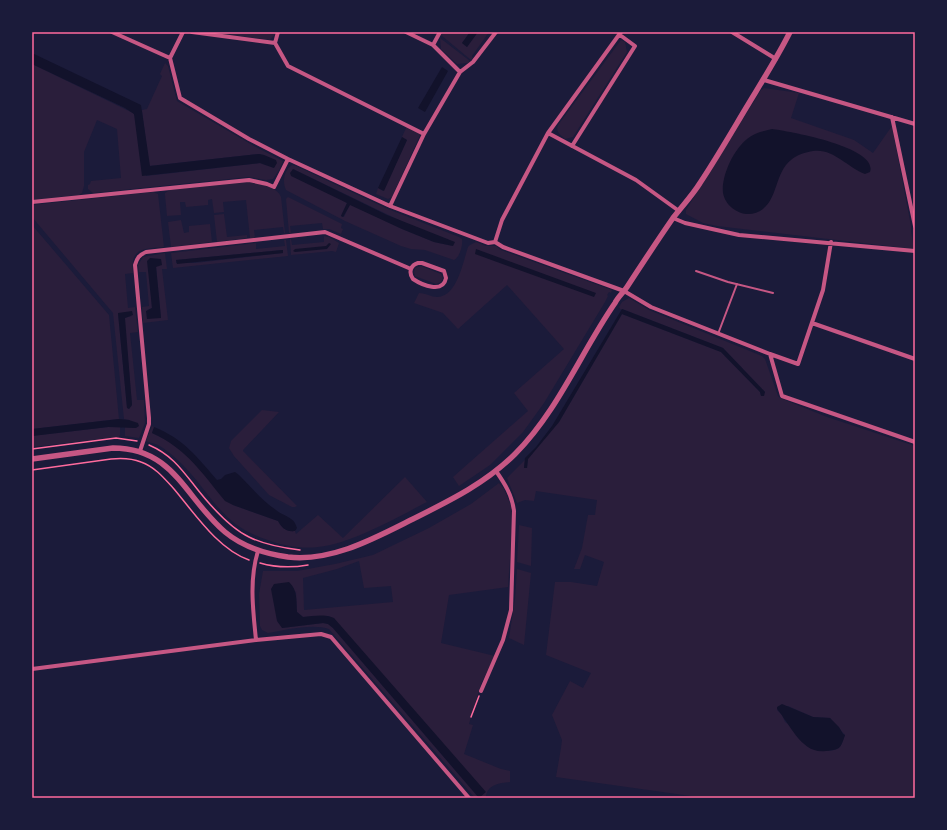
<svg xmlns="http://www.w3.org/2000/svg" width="947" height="830" font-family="'PT Sans Narrow',sans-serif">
<rect width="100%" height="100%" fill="#1b1b3a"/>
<path fill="#2a1e3b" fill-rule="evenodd" d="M210,32H277L270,40Z
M443,32H470L462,43L467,47L478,32H489L472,56L473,58L471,60L441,35Z
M440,38L470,61L468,63L457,64L441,49Z
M621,40L625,42L627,52L573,137L565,139C561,135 555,132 558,125Z
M165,63L168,66L177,101L254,146L283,161L279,170L273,179L266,180L248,177L93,193L88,189V185L90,184L91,181L121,178L117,129L97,120L84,152V186L82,193L79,195L32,200V64L133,113L135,116L146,176L260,163L274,168L264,155L259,154L149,166L142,110L147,109L162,76L160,74Z
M764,88L799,93L791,118L854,140L873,153L892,126L911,226V231L914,249L717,226L703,223L686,214V210L761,90Z
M407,126L421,133L392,197L388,199L376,194L378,188L383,191L407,140L402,137Z
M292,165L296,166L388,209L459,237L462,239C463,245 460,257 454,260L425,250L411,249L401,246L345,221L286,190C282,182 284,170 292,165ZM293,169L453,246L434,242L402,229L350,204L344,217L341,216L347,203Z
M248,182C258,184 277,186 281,197L285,233H284L283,227L254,230L255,238H250L246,200L223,202L224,212L214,213L212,199L208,200V205L186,207L185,202H180L181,215L167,216L165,195V193L170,190Z
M153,192L158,194L164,247C144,249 130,247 133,273L125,274L128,308L135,307L138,332L130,333L137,400H144L145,423L139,438L125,436V427L136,428L129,420L124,419L113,313L32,217V205ZM118,313L132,316L124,318L132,405L129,409L127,407Z
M288,197L342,224L341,228L343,229L341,234L329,229H323L322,223L290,226L291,233H289L286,199Z
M224,214L227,237L247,235V238L217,242L214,215Z
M181,220L184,233L189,232V226L210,224L212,242L171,247L168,222Z
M32,225L109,315L119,419L32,429Z
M324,236L329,237L339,243L336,252L332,251L291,255L290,239H291L292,245L324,242Z
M284,240H286L288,256L173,268L171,253L256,243V249L285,246ZM282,250L283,253L195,263H176V260Z
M476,242L486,246H496L501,250L612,290L611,293L609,292L607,295L608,296L605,302L544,403L523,432L490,465L459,486L453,477L528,411L514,393L564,349L507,285L458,329L443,313L414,303L419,293C426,293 431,297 437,297C457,297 463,262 468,247L470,245Z
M165,253L167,269H162L168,320L143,323L142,307L149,306L146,272H139L138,265L143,257ZM150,258L156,266L161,318L147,310L152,308Z
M421,266L441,274L443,278L441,282L436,284L415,276L414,272L415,268Z
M629,298L649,310L762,356L765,359L778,396L780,398L827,417L915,446V798H705L556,777L561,748L562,740L552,715L570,681L583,688L591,673L546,655L555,582H571L597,586L604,562L585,555L580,569H574L582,548L588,515H595L597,500L536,491L534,501L525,500L517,503L507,478L525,460L524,468H527L528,459L559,422L622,314L721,352L760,392L761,395L765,392L723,348L622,309L621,310L619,307L622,302ZM788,706L813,717L830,718L845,735C841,746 841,750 828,751L785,722L782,715L777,710Z
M262,410L279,412L243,450V451L297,506L295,507H292L269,495L234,456L229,448L231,441Z
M152,426L154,427L152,433L166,440L184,452L233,505L278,521C282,528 286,532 295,531L296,534L318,515L343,538L405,477L427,502C398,517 351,544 318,547C301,549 284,546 268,540C244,532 233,524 216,505C200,485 184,462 163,448C158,444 151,443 146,441Z
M108,427H120V435L119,437L32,447V436Z
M499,483L504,489L511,506L513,517L508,587L449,595L441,643L495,656L481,684L469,724L473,725L464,754L501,769L510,771V782C499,783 486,785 486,798H475L329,629C313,623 284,630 268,633L262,630L260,626L259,594L263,571H297L335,564L373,555L429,528L471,504ZM359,561L364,588L391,586L393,602L304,610L303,578L337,569ZM296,591L297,612L303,617L329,616L479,798L333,628L328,624L323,623L282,628Z
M519,525L532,528L531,566L517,562Z
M517,569L531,573L524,645L509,638L515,599Z"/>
<path fill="#12122b" d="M470,32H478L467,47L462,43Z
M32,53L141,105L150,166L259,154L264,155L276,160L277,163L274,168L260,163L142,176L134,114L125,108L32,64Z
M442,67L448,71L425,112L418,108Z
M772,129C788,131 879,147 870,172L865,174C847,167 833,148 813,151C806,152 796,155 791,160C775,173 778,197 763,209C748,221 726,210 723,193C721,176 734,149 747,139C754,133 763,131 772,129Z
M402,137L407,140L384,191L378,188Z
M293,169L387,215L455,242L453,246L434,242L402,229L350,205L343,217L341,216L347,203L291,176L290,173Z
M329,243L331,244L327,249L295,252L293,251L295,249L326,246Z
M476,249L596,293L594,297L475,254Z
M283,250V253L177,264L176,260Z
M150,258L161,259L162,265L156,267L161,318L147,319L146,311L152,308L147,261Z
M622,309L723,348L765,392L764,396H761L760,392L721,352L622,314L559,422L528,459L527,468H524L525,458L536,447L552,426Z
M132,311L133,315L125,318L132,405L129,409L127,408L118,313Z
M119,419L129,420L138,423L139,426L136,428L108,427L32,436V429Z
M154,427C184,439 197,457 217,480L221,479L225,475L235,472L239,475C251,487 262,501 276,510C284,517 294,516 297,528L295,531C286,532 282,528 278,521L233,505L225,501C202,473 187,449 152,433Z
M289,582C298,590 296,601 297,612L303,617C314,616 324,614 334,618L486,792L479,798L333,628L328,624L323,623L282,628L277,621L271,589L274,584Z
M782,704L813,717L830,718L839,727L843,734L845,735C840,749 841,749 826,751C802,755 790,724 777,709V707Z"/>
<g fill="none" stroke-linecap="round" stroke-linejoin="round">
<path stroke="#ff6b9d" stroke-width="1.5" d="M149,445C170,454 180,467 194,485C208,503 228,527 249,537C265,545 283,548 300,550
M32,449L116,438L137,441
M32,470L111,459C121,458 131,458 141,462C155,467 164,478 174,489C195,514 218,549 249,560
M260,563C277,568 291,568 308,565
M471,717L479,696"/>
<path stroke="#c65784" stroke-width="2" d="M696,271L728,282L773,293
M718,334L737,284"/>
<path stroke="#c65784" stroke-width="4" d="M112,32L170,58
M183,32L170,58L180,98L249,139L288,159L390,206L488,243L495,242
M192,32L275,43L288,66L424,134
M406,32L433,45L460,72
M732,32L776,59
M275,43L278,32
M433,45L440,32
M764,80L915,124
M892,117L915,226
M548,133L636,180L679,211
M572,146L635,46L620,35
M32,202L249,180L267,184L274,187L288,159
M390,206L424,134L460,72L473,62L496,32
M673,218L685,223L739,235L915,251
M495,242L503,247L624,291L651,307L770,354L782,396L915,442
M495,242L502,220L548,133L621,32
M418,263H422L444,271L446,278C443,294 422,285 413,279C408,272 411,265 418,263Z
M812,323L915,359
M770,354L798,364L823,290L831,242
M140,451L149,424V418L135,265C137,258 139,255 146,252L325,232L411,269
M256,640C253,610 249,580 258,551
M32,669L256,640L321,634L331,637L469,798
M481,691L503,640L511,610L514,511C512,495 505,484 496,471"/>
<path stroke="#c65784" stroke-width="5.5" d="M32,459L113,448C174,448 185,498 225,532C243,547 266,554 288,557C332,562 375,538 413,519C449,501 486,483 515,454C558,411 581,352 615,303C618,297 623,293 627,287C642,264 657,241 673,218C682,206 692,196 700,183C716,159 731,133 746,108C761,83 777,58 790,32"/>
</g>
<rect width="947" height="830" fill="none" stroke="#1b1b3a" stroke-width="66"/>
<rect x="33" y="33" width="881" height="764" fill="none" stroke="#ff6b9d" stroke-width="1.5"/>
</svg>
